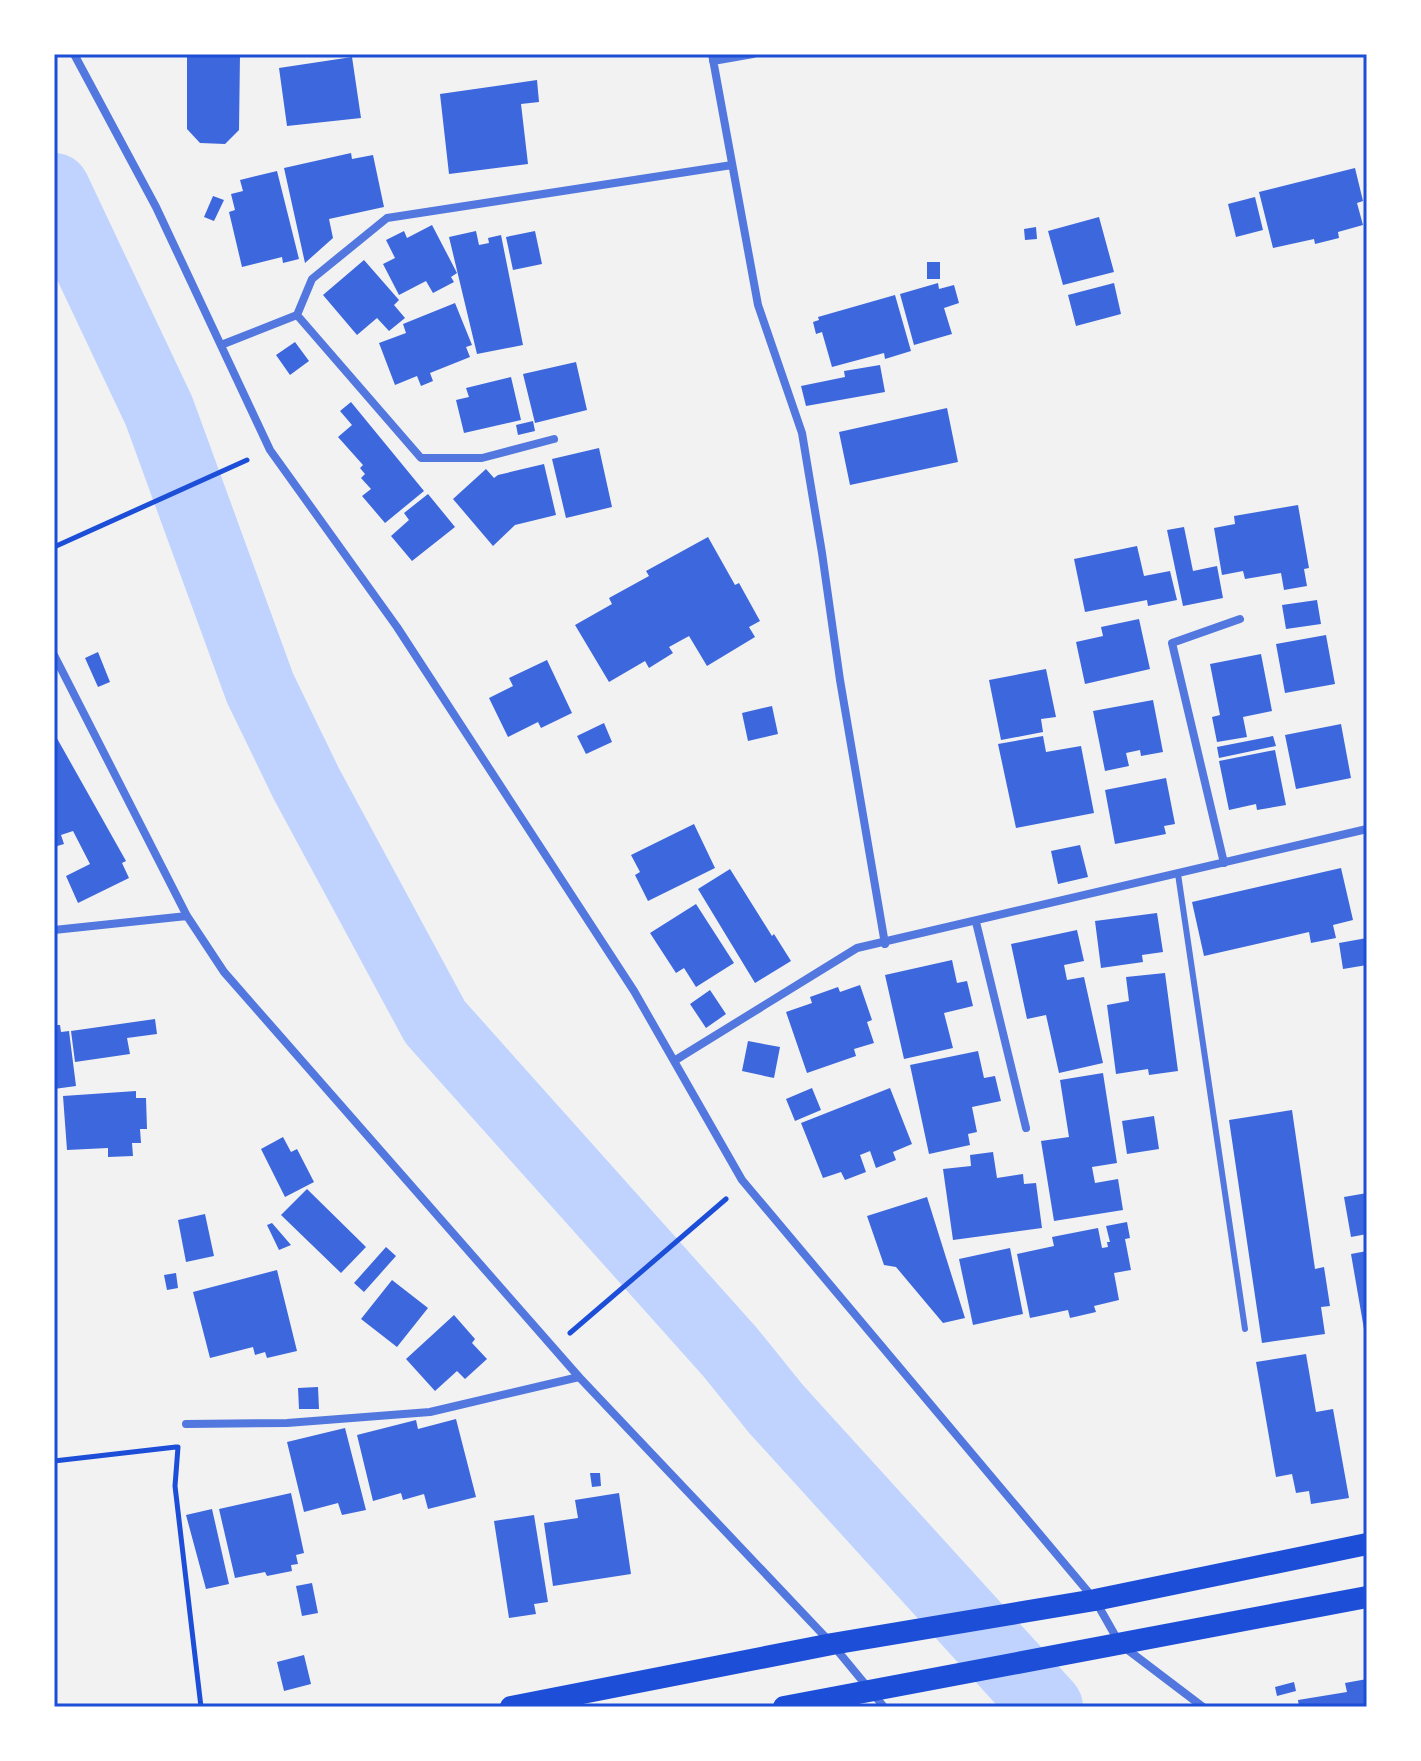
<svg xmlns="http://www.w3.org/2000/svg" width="1421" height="1761" font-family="Ubuntu,sans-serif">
<rect width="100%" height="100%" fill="#f2f2f2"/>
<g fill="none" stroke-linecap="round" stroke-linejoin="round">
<path stroke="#bfd3fe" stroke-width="72" d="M54,189L159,411L260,688L306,783L435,1022L730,1352L776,1409L1047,1707"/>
</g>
<path fill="#3d67dc" d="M187,54H240L239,130L225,144L200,143L187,129Z
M352,57L361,118L287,126L279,68Z
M537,80L539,102L521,104L528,164L449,174L440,94Z
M351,153L352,159L373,155L384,207L329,219L333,238L305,263L284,168Z
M1355,168L1363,201L1357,203L1363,225L1338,232L1339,238L1315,244L1314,239L1273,248L1259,192Z
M277,171L299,259L283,263L282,257L242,267L229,212L235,210L231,194L243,191L240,180Z
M213,196L224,200L214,221L204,217Z
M1255,197L1263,230L1236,237L1228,204Z
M1099,217L1114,272L1063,285L1048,231Z
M432,225L457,273L451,277L454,282L433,293L426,281L399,295L383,264L395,258L386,240L404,231L407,238Z
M1036,227L1037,239L1025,240L1024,229Z
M476,231L479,245L489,243L488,238L501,235L523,345L477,354L449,237Z
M535,231L542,264L513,270L506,237Z
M364,260L399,300L394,305L405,318L389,331L377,318L357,335L323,295Z
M927,262H940V279H927Z
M938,283L939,289L954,285L959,303L944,308L952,334L914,345L900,294Z
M1114,283L1121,314L1076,326L1068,295Z
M895,295L911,351L885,359L884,353L832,367L822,332L816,334L813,322L819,320L818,317Z
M455,303L472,345L466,347L470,357L430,373L433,381L421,386L417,376L395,385L379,343L406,333L403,324Z
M295,342L309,361L290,375L276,355Z
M576,362L587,410L535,423L523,374Z
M880,365L885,392L806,406L801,386L845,377L844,371Z
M511,377L521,420L464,433L456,400L469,397L466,388Z
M351,402L424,491L385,523L362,496L371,489L361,478L365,474L360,468L363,465L338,437L352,425L340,411Z
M947,408L958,462L850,485L839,432Z
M533,421L535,431L518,435L516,425Z
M599,448L612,507L566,518L552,459Z
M544,464L556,515L515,525L493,546L453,499L486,469L494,478L498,475Z
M428,494L455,527L412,561L391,536L409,520L404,513Z
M1298,505L1309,568L1304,569L1307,586L1284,590L1281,573L1245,579L1243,571L1222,575L1214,528L1235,524L1234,516Z
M1184,527L1193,571L1217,566L1223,598L1183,606L1167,530Z
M708,537L735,585L739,583L760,621L749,627L755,637L707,666L689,636L669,647L673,653L649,668L645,661L609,682L575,625L612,604L609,598L649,576L646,571Z
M1137,546L1144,576L1170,571L1177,600L1148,606L1147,600L1085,612L1074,559Z
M1317,600L1321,624L1286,629L1282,605Z
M1139,619L1150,669L1085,684L1076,642L1103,636L1101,627Z
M1326,635L1335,684L1285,693L1276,644Z
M98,652L110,682L98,687L85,658Z
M1261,654L1272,711L1243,717L1247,737L1217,742L1212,717L1220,715L1210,664Z
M547,660L572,713L541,728L538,722L508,737L489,698L513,686L509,678Z
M1046,669L1056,717L1041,719L1043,732L1001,740L989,680Z
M1153,700L1163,752L1141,756L1140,750L1126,753L1129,766L1105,771L1093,711Z
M772,706L778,734L748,741L742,713Z
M604,723L612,742L586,754L577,736Z
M1341,724L1351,778L1296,789L1285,735Z
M54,733L126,861L122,863L129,878L78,903L66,876L90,864L73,831L61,835L64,844L54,847Z
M1043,736L1046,752L1081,746L1094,813L1016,828L998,744Z
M1273,736L1276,746L1219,758L1217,747Z
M1275,750L1286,805L1257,810L1256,804L1229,810L1219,761Z
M1166,778L1175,824L1164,826L1166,834L1115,844L1105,790Z
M694,824L715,868L648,901L635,875L640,872L631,855Z
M1080,845L1088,877L1058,884L1051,851Z
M1341,868L1353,920L1333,925L1336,938L1311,943L1309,932L1204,956L1192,902Z
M730,869L772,936L774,934L791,961L755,983L698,889Z
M696,904L734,963L696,987L684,968L676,973L650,933Z
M1157,913L1163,952L1142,955L1143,962L1101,968L1095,921Z
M1077,930L1084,961L1064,965L1067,980L1084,977L1103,1063L1059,1073L1046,1015L1027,1019L1011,944Z
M1367,938V965L1343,969L1339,943Z
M952,960L957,983L967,981L973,1006L944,1013L953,1048L904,1059L885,975Z
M1165,973L1178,1071L1149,1075L1148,1069L1116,1074L1107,1005L1129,1001L1126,977Z
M860,985L872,1020L867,1022L874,1043L854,1049L856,1056L807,1073L786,1012L812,1003L810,997L838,987L840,992Z
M710,990L726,1014L706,1028L690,1004Z
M54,1019L57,1025H60L61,1032L69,1031L76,1086L54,1089Z
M155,1019L157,1034L127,1038L130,1054L75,1062L71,1031Z
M748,1041L780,1047L774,1078L742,1071Z
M978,1051L984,1078L995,1076L1001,1101L972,1107L977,1132L968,1134L970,1145L929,1154L910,1065Z
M1103,1073L1117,1163L1092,1167L1095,1183L1118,1179L1123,1210L1054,1221L1041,1141L1069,1137L1060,1080Z
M812,1088L821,1110L795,1121L786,1099Z
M890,1088L912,1144L893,1152L896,1160L876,1168L870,1151L860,1155L866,1172L845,1180L841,1172L823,1178L801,1123Z
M136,1091V1098H146L147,1129H140L141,1143H132L133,1156L108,1157V1148L67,1150L63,1096Z
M1292,1110L1315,1269L1324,1267L1330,1306L1321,1307L1325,1334L1262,1343L1229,1120Z
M1154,1116L1159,1149L1127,1154L1122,1121Z
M283,1137L291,1152L297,1149L314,1182L285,1197L261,1149Z
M993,1152L997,1178L1023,1174L1024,1184L1036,1183L1042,1228L953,1240L943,1169L971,1166L970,1155Z
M307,1189L366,1247L341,1273L281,1215Z
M1367,1193V1234L1351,1237L1344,1197Z
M927,1197L965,1318L943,1323L896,1267L884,1265L867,1216Z
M205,1214L214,1256L186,1262L178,1220Z
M1127,1222L1130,1238L1125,1239L1131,1270L1114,1273L1119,1300L1094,1306L1096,1312L1070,1318L1068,1310L1030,1318L1017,1254L1054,1246L1052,1237L1098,1228L1102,1248L1108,1247L1107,1242H1110L1106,1226Z
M272,1223L291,1245L279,1250L267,1225Z
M386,1247L396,1256L364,1292L354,1283Z
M1010,1248L1023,1314L973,1325L959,1259Z
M1367,1251V1335H1365L1351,1254Z
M277,1270L297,1351L267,1358L265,1352L255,1355L253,1347L210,1358L193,1292Z
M176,1273L178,1288L167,1290L164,1275Z
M392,1280L428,1308L397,1347L361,1319Z
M454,1315L475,1339L472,1343L487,1359L465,1379L457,1371L435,1391L406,1359Z
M1306,1354L1316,1412L1333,1409L1349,1498L1311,1504L1309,1491L1296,1493L1292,1474L1276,1477L1256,1362Z
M318,1387L319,1409H299L298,1388Z
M456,1419L476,1497L428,1509L424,1494L403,1500L401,1493L373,1501L357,1435L416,1420L418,1429Z
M345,1428L366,1510L342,1515L338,1503L304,1512L287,1442Z
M590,1473H600L601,1486L592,1487Z
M291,1493L304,1553L296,1555L298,1564L291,1565L292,1571L267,1576L265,1572L235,1578L219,1509Z
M619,1493L631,1574L553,1586L544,1523L578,1518L575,1500Z
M212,1509L229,1584L206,1589L186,1515Z
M534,1515L548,1602L534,1604L536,1614L509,1618L494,1521Z
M312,1583L318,1613L302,1616L296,1586Z
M304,1655L311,1684L284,1691L277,1662Z
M1367,1679V1707H1299L1298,1700L1347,1692L1345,1683Z
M1294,1682L1296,1691L1277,1696L1275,1687Z"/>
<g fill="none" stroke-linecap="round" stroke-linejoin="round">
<path stroke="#1d4ed8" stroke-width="5" d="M54,547L247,460
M570,1333L726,1199
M178,1447L175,1486L201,1707
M54,1461L176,1447"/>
<path stroke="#5277de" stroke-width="6" d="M1178,874L1245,1329"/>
<path stroke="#5277de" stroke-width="8" d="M74,54L156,207L270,450L397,627L634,991L742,1180L1095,1600L1120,1644L1203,1707
M712,54L758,305L802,433L822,553L840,680L885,944
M713,61L753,54
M221,345L297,315
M554,439L482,458H421L297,315L312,279L387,218L732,165
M54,655L187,916L224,972L579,1377L832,1644L884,1707
M1224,863L1172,643L1240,619
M976,922L1026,1128
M54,930L187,916
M674,1061L857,948L1367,829
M186,1424L287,1423L430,1412L579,1377"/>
<path stroke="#1d4ed8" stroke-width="22" d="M511,1707L832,1644L1095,1600L1367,1544
M784,1707L1367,1597"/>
</g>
<rect width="1421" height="1761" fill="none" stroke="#ffffff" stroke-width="112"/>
<rect x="56" y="56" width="1309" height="1649" fill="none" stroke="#1d4ed8" stroke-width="3"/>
</svg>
